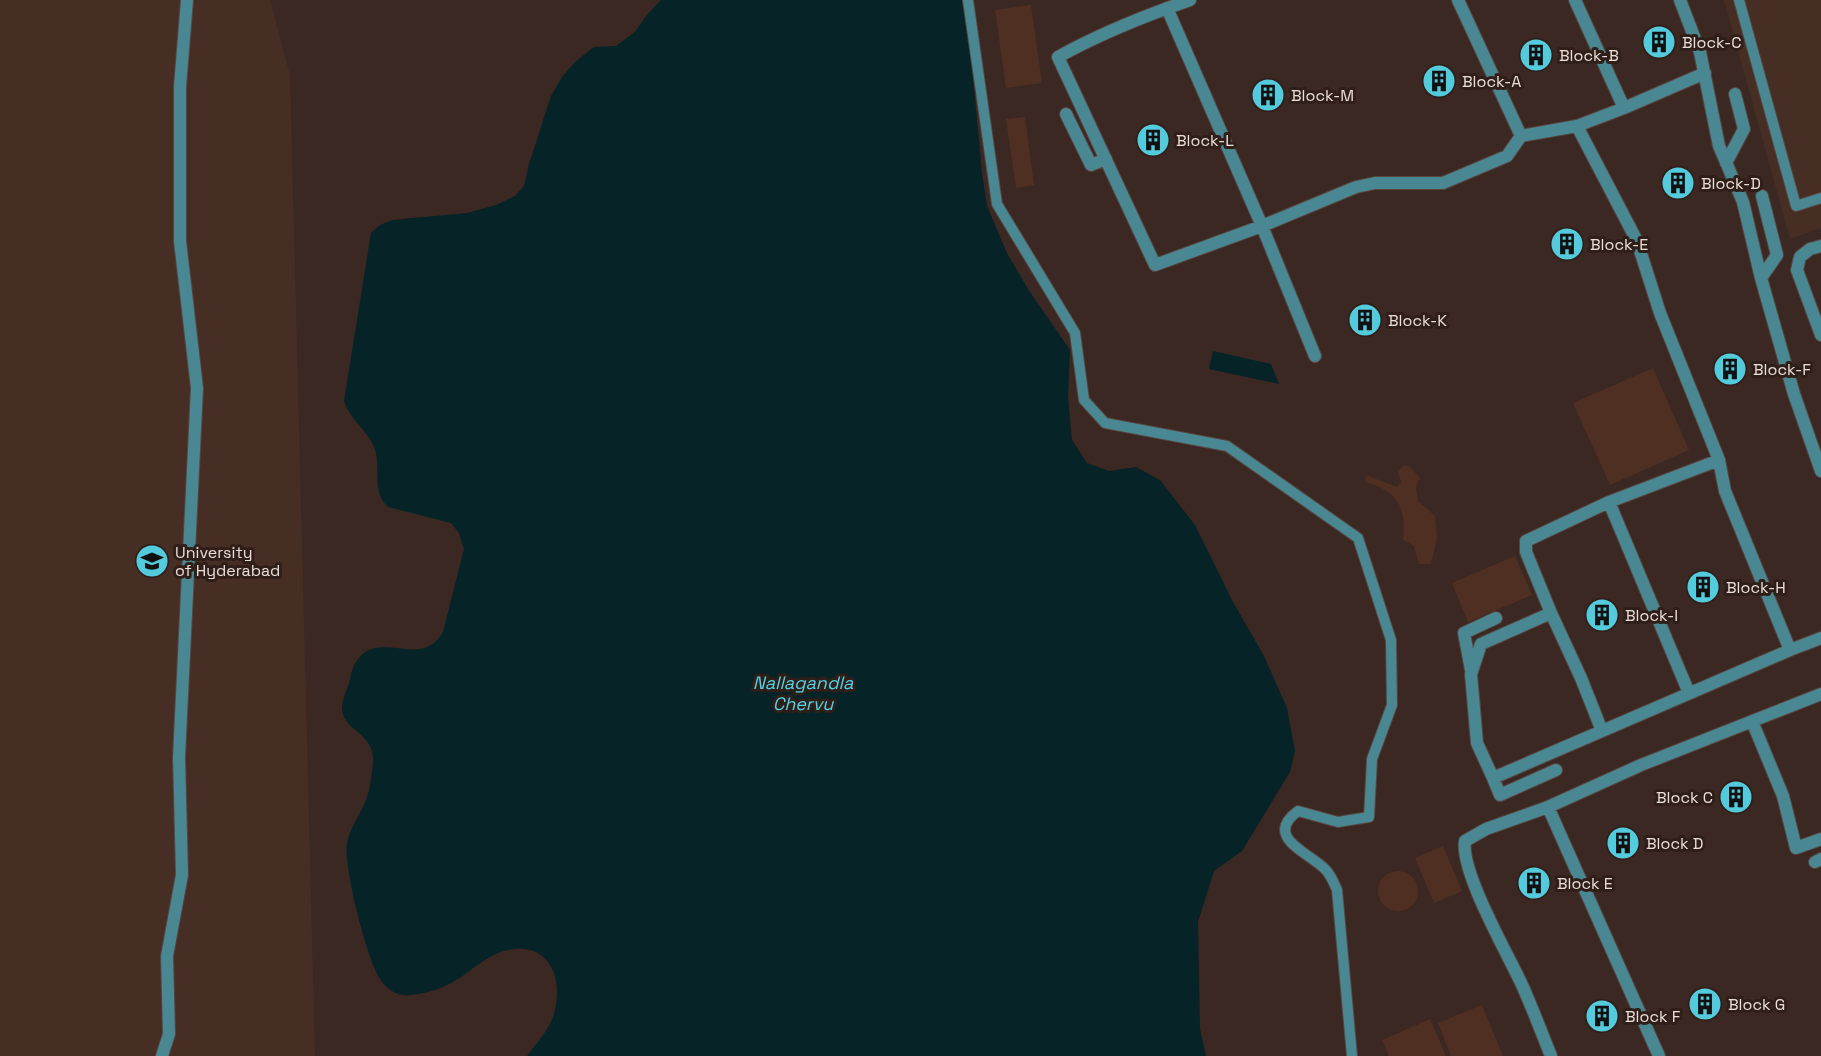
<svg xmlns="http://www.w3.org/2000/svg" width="1821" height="1056" font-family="'Space Grotesk',sans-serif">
<rect width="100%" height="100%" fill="#3b2822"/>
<path fill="#472e25" d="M0,0H270L290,75L315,1056H0Z
M1724,0H1821V228L1790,239Z"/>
<path fill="#502f23" d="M1031,5L1042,83L1006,88L995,10Z
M1025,117L1034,185L1016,188L1006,119Z
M1653,368L1689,450L1610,485L1573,403Z
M1404,465L1410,467L1420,478L1416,487L1418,501L1435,516L1437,538L1431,564H1419L1414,546L1403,540C1406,506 1398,491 1365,482L1366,475L1397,487L1401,482L1398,472Z
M1515,556L1532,595L1468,622L1452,583Z
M1443,846L1462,891L1434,903L1415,858Z
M1378 891a20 20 0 1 1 40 0a20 20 0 1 1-40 0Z
M1482,1005L1503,1056H1451L1438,1023Z
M1430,1019L1446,1056H1389L1382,1040Z"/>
<path fill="#062327" d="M661,0H962L968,24L982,173L987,206L1007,253L1028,289L1070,350L1068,397L1072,440L1087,463L1109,471L1136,467L1160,480L1195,525L1232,600L1264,656L1287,708L1295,751L1290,772L1242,851L1214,871L1198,922L1200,1029L1206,1056H527C537,1043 549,1030 554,1014C564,979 550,941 508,950C486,955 472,971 453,982C441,989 424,994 410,995C398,997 386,989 380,979C367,959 343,866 347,843C350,826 362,813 367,797C370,789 371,779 372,771C380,732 345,734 342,710C342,700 346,692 349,683C351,677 352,667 356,662C378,627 421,671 443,632L464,549L459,533L451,523L388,507C372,492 380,472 376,453C371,432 350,421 344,401L371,233L380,225L392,220L467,213L496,205L515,196L524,186L529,164L551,96L562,77L575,62L594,47L616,46L635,32L646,16Z
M1213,351L1271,364L1279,384L1209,369Z"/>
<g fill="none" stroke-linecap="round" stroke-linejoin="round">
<g stroke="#57453f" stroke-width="12">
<path id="service" d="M968,0L997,204L1075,333L1084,400L1105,423L1227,446L1358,538L1391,640L1392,705L1372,759L1369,817L1338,822L1298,811C1263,837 1308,852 1325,869C1331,875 1334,883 1337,890L1352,1056
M1739,0L1796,206L1821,198"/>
</g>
<g stroke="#57453f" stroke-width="14">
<path id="minor" d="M1190,0C1144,16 1101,33 1058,57L1155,265L1262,226L1356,187L1375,183H1443L1507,156L1521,136L1577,126L1624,108L1705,73
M1458,0L1521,136
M1575,0L1624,108
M1680,0L1700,52L1719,146L1743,202L1761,278L1794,394L1821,471
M1167,8L1262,226L1315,356
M1066,114L1091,165L1106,159
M1577,126L1637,241L1660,313L1719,460L1725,491L1790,650L1821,638
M1726,163L1744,129L1735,94
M1821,246L1810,249L1800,257L1797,270L1821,335
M1761,278L1777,255L1762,196
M1719,460L1609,502L1526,541V552L1551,613L1481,644L1471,674L1477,743L1493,778L1790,650
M1609,502L1689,693
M1551,613L1581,678L1602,731
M1471,670L1464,633L1496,618
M1752,721L1783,796L1796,848L1821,839
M1493,778L1500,795L1556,770
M1548,807L1486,829L1465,841C1460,872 1509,956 1523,987C1533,1010 1542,1033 1551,1056
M1815,862L1821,859
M162,1056L169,1034L167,956L182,875L179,757L197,388L180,241V87L187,0
M1659,1056L1548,807L1641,765L1821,694"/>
</g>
<use href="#service" stroke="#498792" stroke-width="10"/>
<use href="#minor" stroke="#498792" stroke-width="12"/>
</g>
<defs>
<g id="building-disc" transform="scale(1.725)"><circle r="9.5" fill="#54cadd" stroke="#301f18"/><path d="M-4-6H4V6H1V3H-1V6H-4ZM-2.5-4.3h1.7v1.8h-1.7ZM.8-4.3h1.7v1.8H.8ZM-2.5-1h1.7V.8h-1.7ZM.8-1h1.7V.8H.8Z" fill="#111"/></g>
<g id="university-disc" transform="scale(1.725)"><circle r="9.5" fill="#54cadd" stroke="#301f18"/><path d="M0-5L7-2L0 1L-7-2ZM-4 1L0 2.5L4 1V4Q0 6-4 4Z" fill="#111"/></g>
</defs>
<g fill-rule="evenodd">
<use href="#building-disc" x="1659" y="42"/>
<use href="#building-disc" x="1536" y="55"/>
<use href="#building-disc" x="1439" y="81"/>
<use href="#building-disc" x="1268" y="95"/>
<use href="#building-disc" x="1153" y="140"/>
<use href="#building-disc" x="1678" y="183"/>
<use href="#building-disc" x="1567" y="244"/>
<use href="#building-disc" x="1365" y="320"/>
<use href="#building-disc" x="1730" y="369"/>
<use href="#university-disc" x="152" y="561"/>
<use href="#building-disc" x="1703" y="587"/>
<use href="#building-disc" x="1602" y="615"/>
<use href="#building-disc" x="1736" y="797"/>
<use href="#building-disc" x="1623" y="843"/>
<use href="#building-disc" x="1534" y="883"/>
<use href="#building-disc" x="1705" y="1004"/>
<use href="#building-disc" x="1602" y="1016"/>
</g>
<g text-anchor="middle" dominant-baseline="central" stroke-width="6" stroke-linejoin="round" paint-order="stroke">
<g font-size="16" fill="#eaded9" stroke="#301f18" text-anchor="start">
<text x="1682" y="42">Block-C</text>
<text x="1559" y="55">Block-B</text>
<text x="1462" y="81">Block-A</text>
<text x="1291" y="95">Block-M</text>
<text x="1176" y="140">Block-L</text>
<text x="1701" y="183">Block-D</text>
<text x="1590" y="244">Block-E</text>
<text x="1388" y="320">Block-K</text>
<text x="1753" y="369">Block-F</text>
<text x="175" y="552">University<tspan x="175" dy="18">of Hyderabad</tspan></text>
<text x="1726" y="587">Block-H</text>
<text x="1625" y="615">Block-I</text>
<text x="1713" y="797" text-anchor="end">Block C</text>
<text x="1646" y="843">Block D</text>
<text x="1557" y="883">Block E</text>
<text x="1728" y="1004">Block G</text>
<text x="1625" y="1016">Block F</text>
</g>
<g font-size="18" font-style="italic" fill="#4fd3e8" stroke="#301f18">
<text x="803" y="682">Nallagandla<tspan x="803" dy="21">Chervu</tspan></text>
</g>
</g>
</svg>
